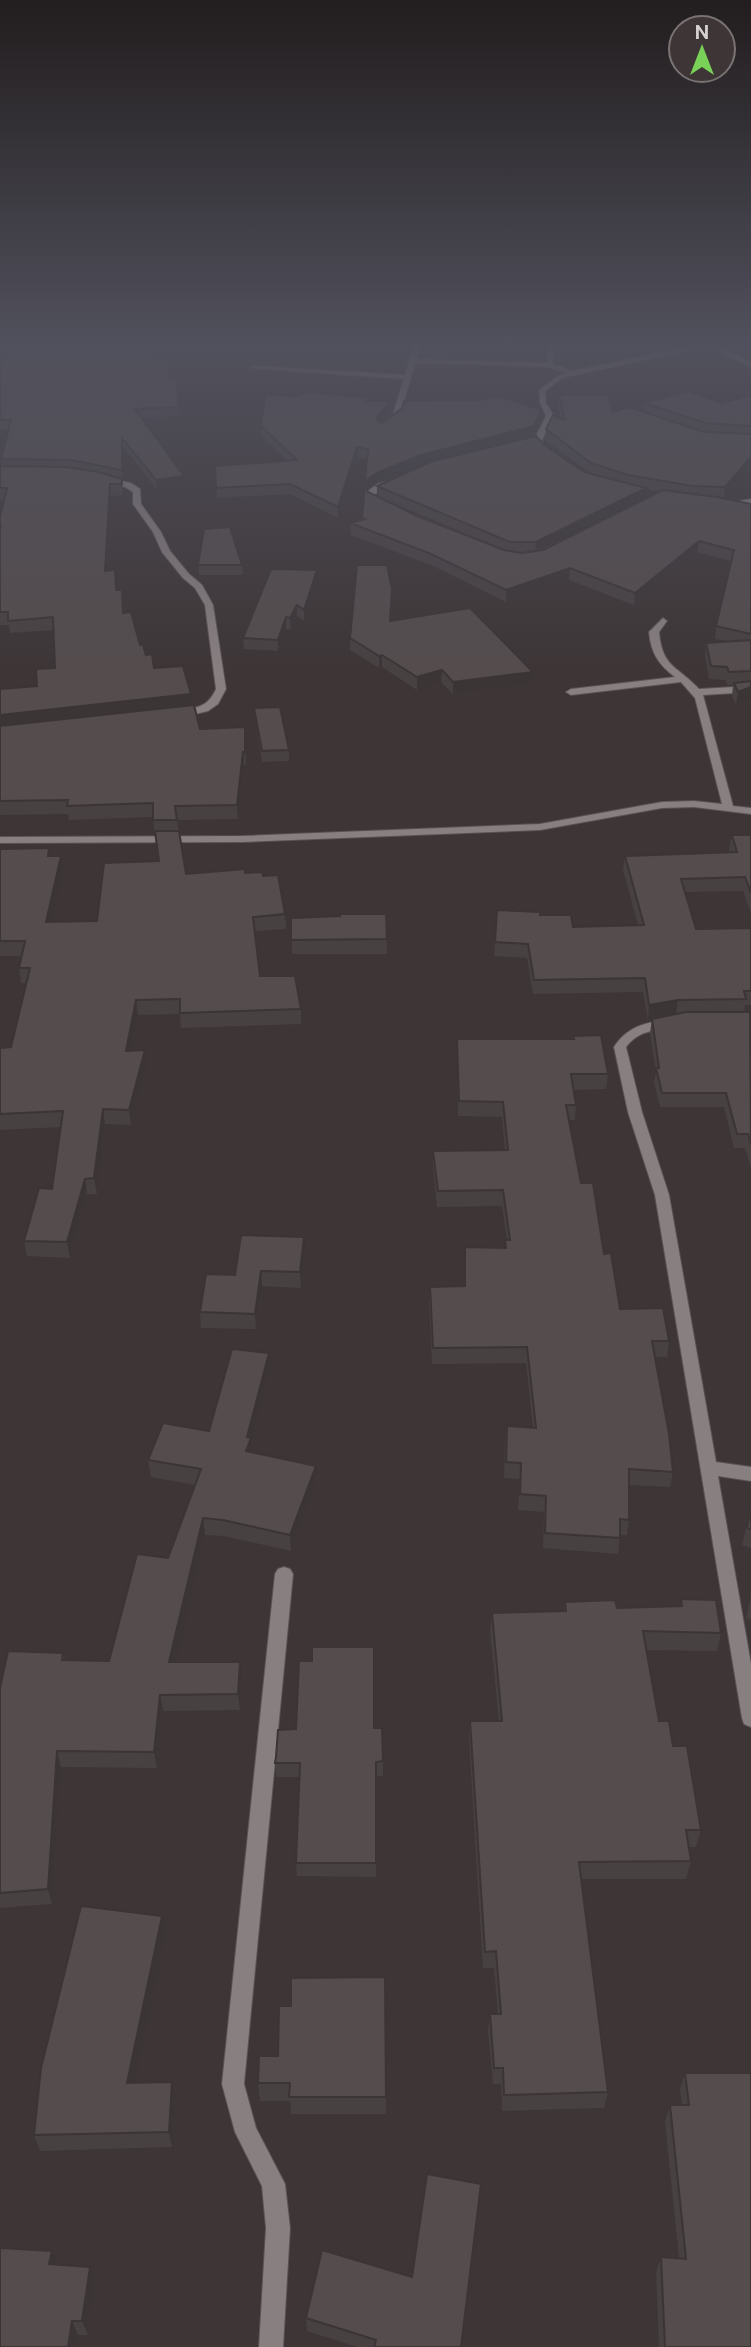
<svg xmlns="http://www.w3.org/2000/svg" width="751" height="2347" font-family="'Public Sans',sans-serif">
<rect width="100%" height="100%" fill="#3d3536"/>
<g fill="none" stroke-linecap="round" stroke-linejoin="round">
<g stroke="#595354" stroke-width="2">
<path id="minor" d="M414,345H420L416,359L547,363V345H553V364L572,371L697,345H715L751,362V367L708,346L562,378L545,391L546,403L554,416L542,440L543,446L552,452L548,454L537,449L534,440L546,416L540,403L539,390L558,376L566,373L549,367L415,363L400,415L386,427L382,425L393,414L404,379L250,368L253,366L405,375Z
M101,477L131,483L140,489L141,504L161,532L170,551L189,574L202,585L213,605L226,689L218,704L208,711L179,718L174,715C192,704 205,713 216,689L205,605L195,588L183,578L162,552L153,532L133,504V492L125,487L101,481Z
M395,479H398V483L383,488L374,495L375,498L386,502V506L369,501L367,492L377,484Z
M751,499V503L725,506L721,504Z
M663,618L667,621L659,632C662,668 678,666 699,689L751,686V692L703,695L733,806L751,808V814L694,807L662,808L540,830L242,842L0,843V837L242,836L540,824L662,802L694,801L722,804L695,698L681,682L571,695L566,692L571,689L675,677C658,664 651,653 649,632Z
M669,1020L673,1021L675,1024L673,1027C654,1031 639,1030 626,1047L642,1112L669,1195L716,1462L751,1467V1481L718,1476L751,1664V1727L744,1724L742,1718L655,1195L628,1112L614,1047C627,1027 645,1022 669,1020Z
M284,1567L290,1569L293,1574L244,2084L256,2128L285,2184L290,2228L283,2347H259L266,2228L262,2186L235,2132L222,2084L275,1574L278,1569Z"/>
</g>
<use href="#minor" fill="#887f80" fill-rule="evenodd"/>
</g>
<path fill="#484142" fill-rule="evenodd" d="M20,345H168L158,359L171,367L170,378H176L180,416L142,418L184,476V486L157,489L123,447V479L120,478L122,479L123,495L111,496L107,570L116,590H122L124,613L140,645L154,668L191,694L192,706L200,729L245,727L246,765L244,766L238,819L177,820L186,874L245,873L263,876L285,914L286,929L255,931L260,976L301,1009V1024L181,1028L180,1014L138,1015L131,1051L147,1066L131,1125L105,1124L97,1194H87L70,1258L27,1256L24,1241L52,1189L61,1127L0,1130V1048L11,1047L27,983H21L19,968L22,956H0V849L51,856L63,871L51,922L97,921L158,861L153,817L69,820L68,814L0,815V689L37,686L55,668L54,630L10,633L9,625H0V517L4,500H0V466H2L1,459L9,429H0V363Z
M559,395L613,412H643V403H722L751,395V466L724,498L751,504V699L736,705L732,696L733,685H727L725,680L709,679L705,655L706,643L727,641L715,639L716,626L731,561L697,552L634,605L569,580L506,602L431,565L351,535L350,523L362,520L367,459L357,457L338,518L290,494L217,498L215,466L287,461L261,436V426L371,401L391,410L381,422L383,423L542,410L541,420L533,436L479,449L543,444L584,472L590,473L545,440L546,429L561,419L558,405ZM427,463L377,486V496L495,546L417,516L368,492L367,490L379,482ZM646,489L660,492L540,550L645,499Z
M198,565H242L243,575H199Z
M318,581L304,621L297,616L291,629H286L278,651L244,649L243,638Z
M392,600L391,621L532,684L453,694L441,682L417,690L382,667L379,668L350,650V638Z
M254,708L289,750V761L262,762L255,719Z
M732,835H751V913L743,891L685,892L696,929L751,928V1005H745L744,1012L751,1015V1168L745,1148H734L724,1107H660L654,1082L656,1072L650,1033L652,1019L677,1014L648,1020L643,992L533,994L527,958L494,956L497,910L540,915L573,927L638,925L623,870L625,856L730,852L729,849Z
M386,914L387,954H292L291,918Z
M573,1036L608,1074L606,1089L573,1090L576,1105L575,1120H569L581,1183L604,1254L620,1309L669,1341L667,1357H655L673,1472L670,1487L629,1485V1520L627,1535H620L618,1554L543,1548L544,1512L518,1510L520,1479L504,1478L505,1442L507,1426L533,1428L526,1363L432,1364L429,1302L430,1287L465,1286V1247L505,1248V1240H507L502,1206L437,1207L433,1166V1151L505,1150L502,1117L458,1116L457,1039H573Z
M305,1252L301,1288L262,1286L256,1329L201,1328L200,1312L235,1275Z
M269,1353L270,1370L251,1443L252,1453L316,1466V1483L291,1551L224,1536L205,1535L175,1662L241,1678L240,1710L163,1711L157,1768L61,1767L52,1904L0,1908V1688L63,1653L65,1660L109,1661L168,1558L195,1485L151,1477L148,1460L209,1431Z
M751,1507V1548L742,1545Z
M751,1597V1620L746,1618Z
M681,1599L721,1633L717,1651L647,1650L659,1721L673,1746L701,1830L696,1847H689L691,1861L686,1879H581L608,2092L604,2108L502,2111L501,2084H493L488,2031L490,2014H498L494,1968H483L469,1740L470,1721H499L490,1631L492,1613L564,1611L565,1602L617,1608L680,1606Z
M374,1728L383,1761V1776H376V1877L297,1876L296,1863L300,1777H276L275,1763Z
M166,1933L134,2083L175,2098L172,2147L40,2151L34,2135Z
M385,1977L386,2114H291L290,2101H260L258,2083L278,2056L291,2006Z
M685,2073L751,2347H659L656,2272L661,2257L679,2258L665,2122L670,2105H682L680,2089Z
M57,2265L95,2282L88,2335H78L76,2347H0Z
M306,2318L461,2347H357L307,2331Z"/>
<path fill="#3b3536" d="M6,345H15L0,360V351Z
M161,345H168L151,368V359Z
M171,359V367L168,387V378Z
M391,401V410L377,426V417Z
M542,410L541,420L533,436L421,465L379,482L365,491V481L379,472L421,455Z
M122,438L123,447V479L122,470Z
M357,447V457L338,518V507Z
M751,457V466L724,498L725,487Z
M184,476V486L157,489L156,480Z
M110,484L111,496L106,583L105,571Z
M646,488L645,499L535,552L536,542Z
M699,541L697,552L634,605L635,593Z
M570,568L569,580L506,602V590Z
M317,570L318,581L304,621V610Z
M297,605V616L291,629L290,618Z
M286,617V629L278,651V640Z
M382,655V667L379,668V656Z
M442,670L441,682L417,690V677Z
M533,672L532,684L453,694V682Z
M751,687V699L736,705L738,692Z
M191,694L192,707L0,728V715Z
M243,752L244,766L238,819L237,805Z
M61,856L63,871L48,937L46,922Z
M136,1000L138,1015L128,1066L126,1051Z
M678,1000L676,1014L648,1020L649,1005Z
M145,1050L147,1066L131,1125L129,1110Z
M103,1109L105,1124L97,1194L94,1178Z
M85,1179L87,1194L70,1258L67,1242Z
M304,1237L305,1252L301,1288L300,1272Z
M261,1271L262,1286L256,1329L255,1314Z
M269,1353L270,1370L251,1443L252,1454L246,1451L247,1437Z
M316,1466V1483L291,1551L290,1535Z
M203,1518L205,1535L172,1679L169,1662Z
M240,1662L241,1678L240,1710L238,1694Z
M160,1695L163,1711L157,1768L154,1752Z
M57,1751L61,1767L52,1904L48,1889Z
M162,1916L166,1933L131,2099L127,2083Z
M172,2082L175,2098L172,2147L169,2132Z
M52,2251L58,2267L49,2264Z
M90,2267L95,2282L88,2335L82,2321Z
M72,2321L78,2335L76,2347H68Z"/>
<path fill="#544c4d" stroke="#3b3536" stroke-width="2" d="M0,345H6L0,351Z
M20,345H161L151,359H171L168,378H176L179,407L135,409L184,476L156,480L122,438V470L71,460L1,459L11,420H0V363Z
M688,391L722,403L751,395V426L706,423L643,403Z
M310,392L371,398L367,401H391L377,417L378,421L383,423L402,408L404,401L478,400L498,396L542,410L534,426L421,455L379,472L365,481L368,449L357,447L338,507L290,484L216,488L215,466L297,460L261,426L265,395L298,396Z
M559,395H608L613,412L629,407L704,432L751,434V457L725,487L692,486L628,475L591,463L546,429L553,415L565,420Z
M536,436L543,444L584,472L646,488L536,542H510L377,486L430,462Z
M0,466L66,467L99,472L122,479V484H110L105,571L115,570L116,590H122L123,613L131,612L140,645H143L146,655L152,654L154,668L183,666L191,694L0,715V689L37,686L36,669L55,668L53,617L8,621V612H0V530L1,525H0V517L7,488H0Z
M365,486L368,492L417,516L504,550L522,553L543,550L663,490L717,497L751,504V634L716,626L734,550L699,541L635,593L570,568L506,590L431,554L350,523L365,519L362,518Z
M230,527L242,565H198L204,529Z
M357,565H387L392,589L390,621L470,608L533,672L453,682L442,670L417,677L382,655L379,656L350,638Z
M271,569L317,570L304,610L297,605L290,618L286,617L278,640L243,638Z
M751,640V671L729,672L727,667L711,666L706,643Z
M751,681V687L738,692L734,683Z
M194,705L200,729L245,727V752H243L237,805L175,806L177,820H153V803L67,806L68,800L0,801V726Z
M280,707L289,750L262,751L254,708Z
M155,831H179L186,874L245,869V873L262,872L263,876L278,875L285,914L253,917L260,976H295L301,1009L180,1013V999L136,1000L126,1051L145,1050L129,1110L103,1109L94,1178L85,1179L67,1242L24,1241L39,1188L52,1189L63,1111L0,1114V1048L11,1047L30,968H19L25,941H0V849L49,848L48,856H61L46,922L97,921L104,863L159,861Z
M732,835H751V893L745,877L681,879L696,929L751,928V991H744L746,999L678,1000L649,1005L645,978L534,980L528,944L495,942L497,910L540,912V915H571L573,927L644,925L625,856L737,852Z
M340,914H386L387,939L291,940V918L340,916Z
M686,1012H750L751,1144L748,1134H737L726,1093H662L656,1068H659L652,1019Z
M601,1035L608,1074H571L576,1105H566L581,1183H593L604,1254L611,1253L620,1309L663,1308L669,1341H652L669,1434L673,1472L629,1469V1520L620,1519V1538L545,1533L546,1496L520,1494L521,1463L506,1462L507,1426L536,1428L527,1347L433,1348L430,1287L465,1286V1247L506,1248L505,1240H510L503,1190L438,1191L433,1151L508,1150L503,1102L459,1101L457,1039H574L573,1036Z
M241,1235L304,1237L300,1272L261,1271L255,1314L200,1312L206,1274L235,1275Z
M232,1349L269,1353L247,1437L251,1438L246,1451L316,1466L290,1535L223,1520L203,1518L169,1662H240L238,1694L160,1695L154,1752L57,1751L48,1889L0,1893V1688L8,1651L63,1653L62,1660L109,1661L137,1554L168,1558L201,1469L148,1460L163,1423L209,1431Z
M751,1509V1529L747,1528Z
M681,1599L716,1600L721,1633L643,1631L659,1721H669L673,1746H687L701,1830H686L691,1861L579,1862L608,2092L504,2095L503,2068H494L490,2014H501L496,1951L485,1952L470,1721H502L492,1613L566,1611L565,1602L615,1600L617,1608L682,1606Z
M312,1647H374V1728H382L383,1761L376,1762V1863H296L300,1763H275L276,1757L278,1730L296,1729L299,1661H312Z
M81,1906L162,1916L127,2083L172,2082L169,2132L34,2135L41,2068Z
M385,1977L386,2097H289L290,2083H258L259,2056H278L279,2006H291V1978Z
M685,2073H751V2347H665L661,2257L686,2259L670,2105H689Z
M427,2174L481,2184L461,2347H374L376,2340L306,2318L322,2250L412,2277Z
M0,2248L52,2251L49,2264L90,2267L82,2321H72L68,2347H0Z"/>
<linearGradient id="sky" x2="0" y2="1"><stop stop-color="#221d1e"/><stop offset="0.51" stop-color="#51515d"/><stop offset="1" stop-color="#51515d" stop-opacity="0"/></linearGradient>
<rect width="751" height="674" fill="url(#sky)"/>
<g transform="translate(702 49)"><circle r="33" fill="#3d3536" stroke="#7a7374" stroke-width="2"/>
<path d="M0-5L12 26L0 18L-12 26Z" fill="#79d157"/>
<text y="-10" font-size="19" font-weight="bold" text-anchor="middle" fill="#d6d1d1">N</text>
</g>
</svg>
